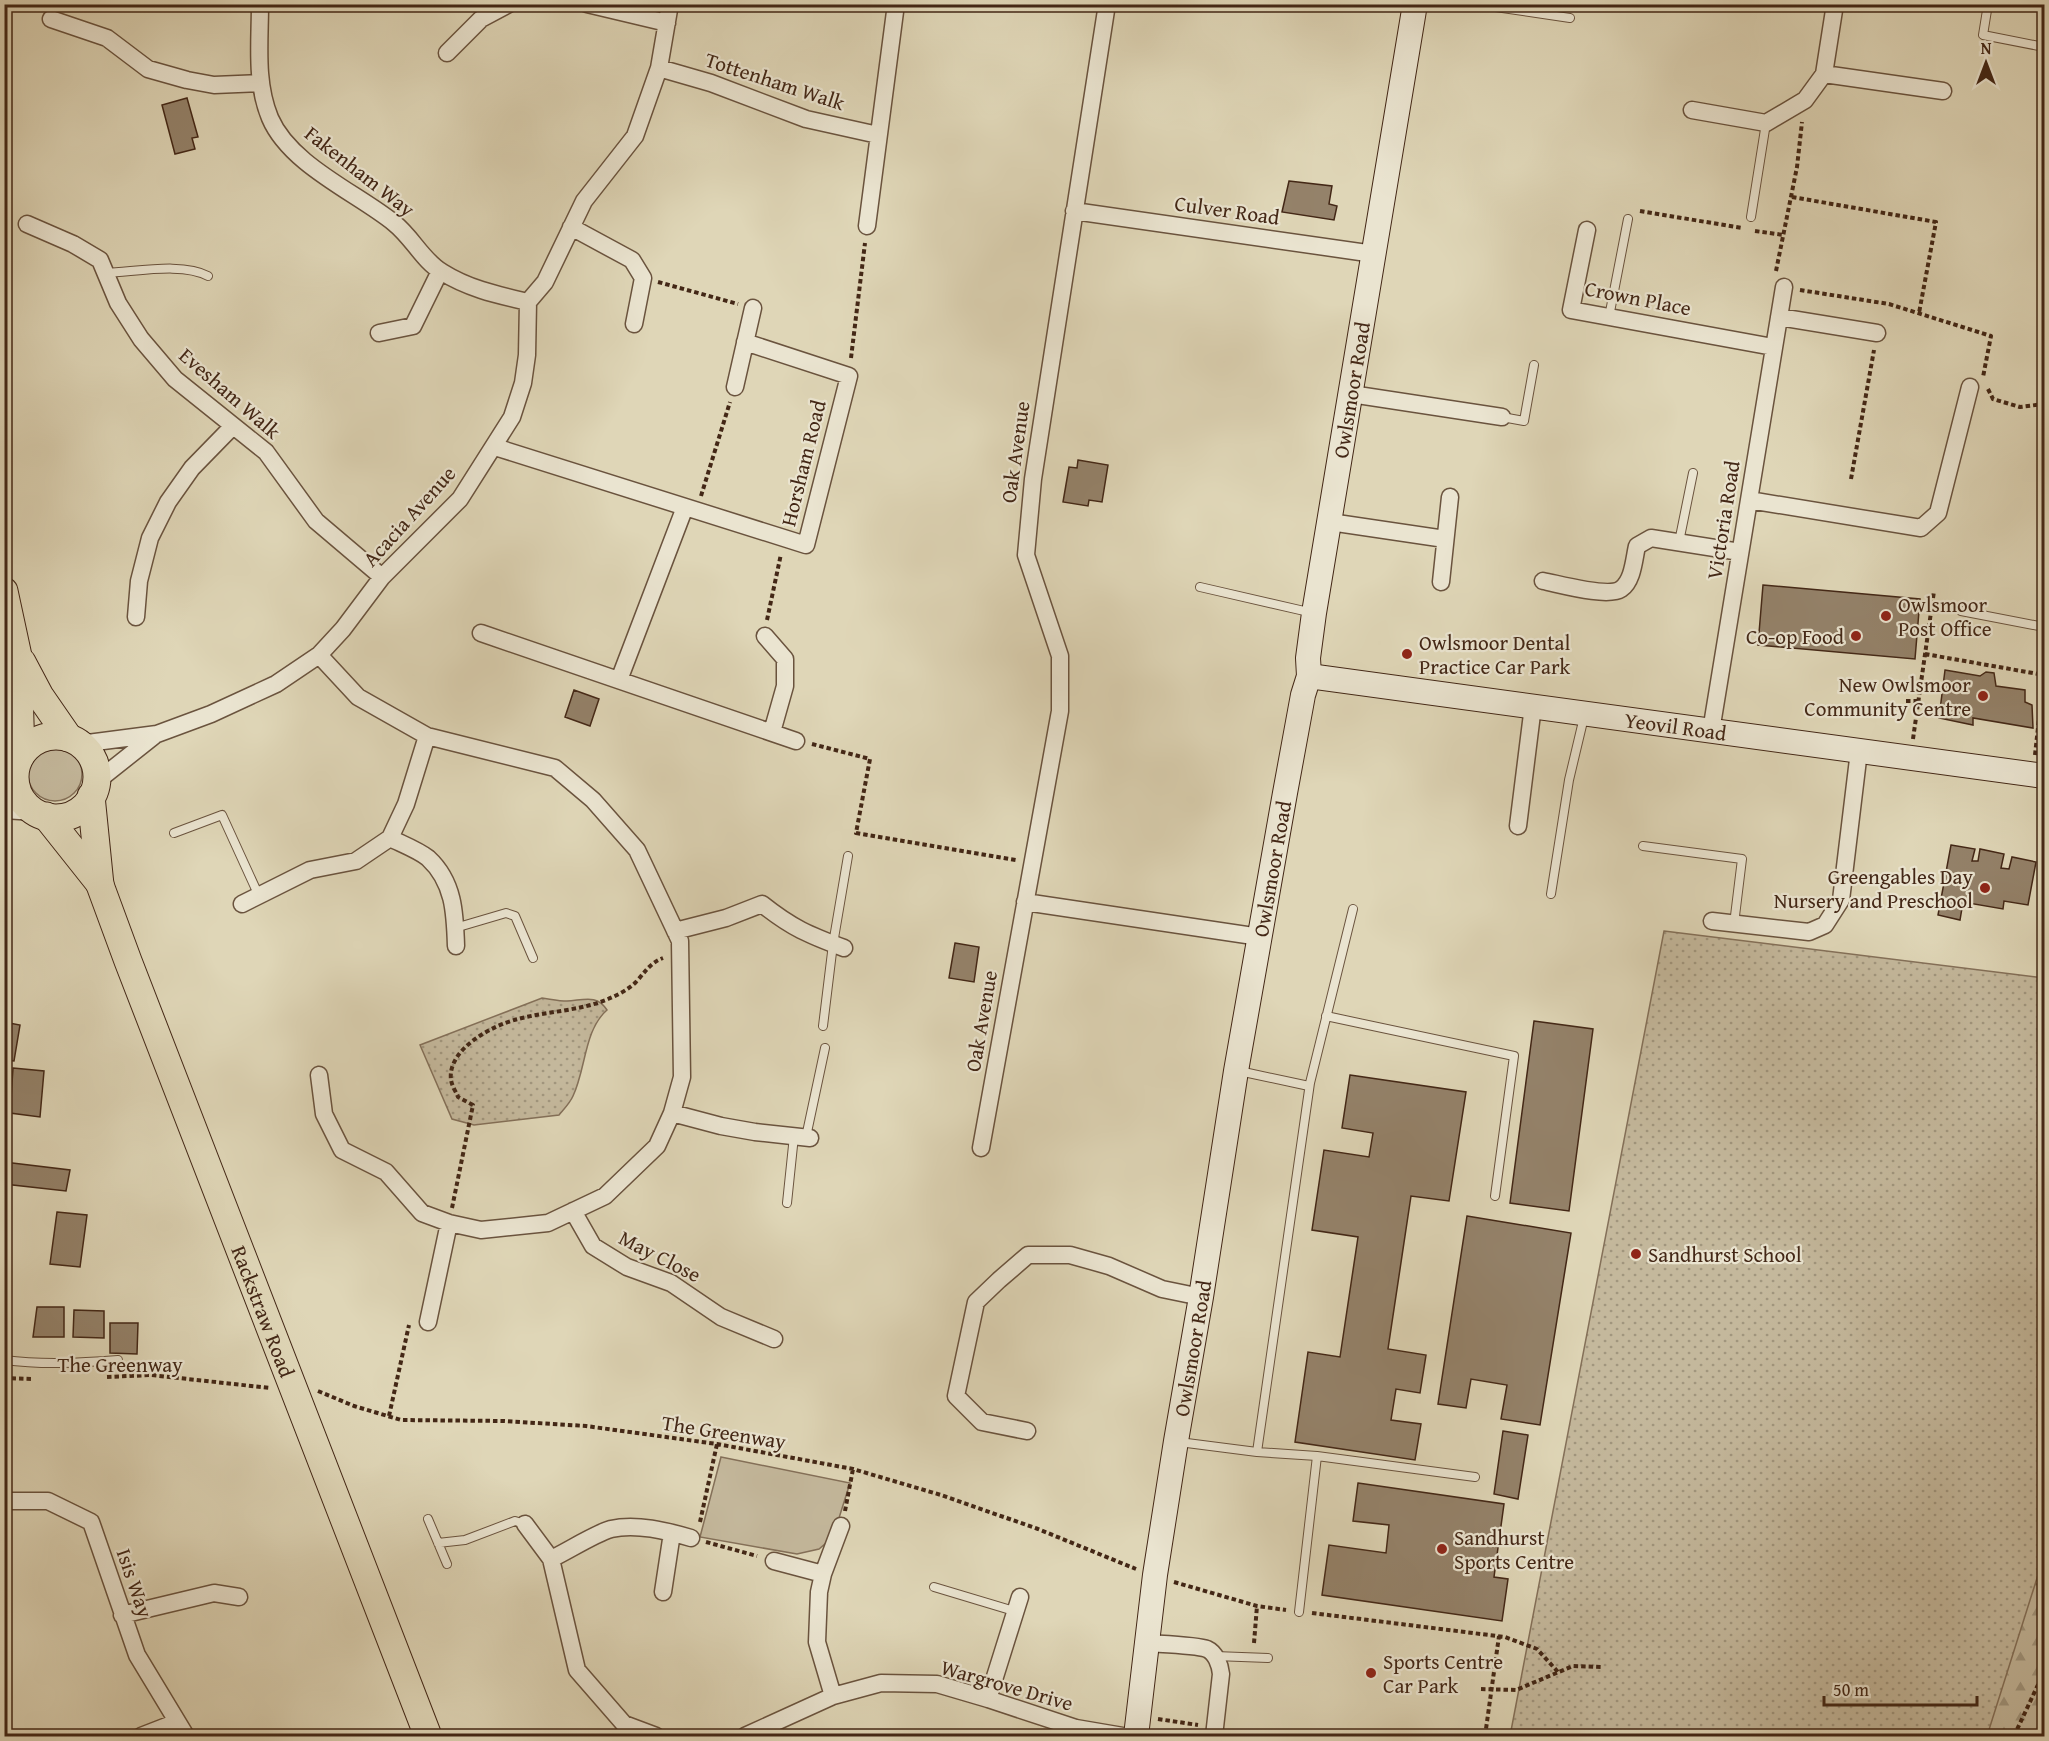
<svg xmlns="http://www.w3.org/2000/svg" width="2049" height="1741" font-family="'Gentium Book Plus',serif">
<defs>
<pattern id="forest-firs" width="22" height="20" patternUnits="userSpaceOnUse" patternTransform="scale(1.5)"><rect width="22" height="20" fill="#c4b89c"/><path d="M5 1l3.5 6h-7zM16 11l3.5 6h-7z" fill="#a1967e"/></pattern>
<pattern id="park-dots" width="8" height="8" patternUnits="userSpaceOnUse" patternTransform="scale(1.5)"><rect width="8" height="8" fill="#c4b89c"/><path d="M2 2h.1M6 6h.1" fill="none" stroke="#a1967e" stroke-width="1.8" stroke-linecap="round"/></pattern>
</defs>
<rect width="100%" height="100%" fill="#dfd6b7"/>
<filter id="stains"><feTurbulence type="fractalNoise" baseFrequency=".00333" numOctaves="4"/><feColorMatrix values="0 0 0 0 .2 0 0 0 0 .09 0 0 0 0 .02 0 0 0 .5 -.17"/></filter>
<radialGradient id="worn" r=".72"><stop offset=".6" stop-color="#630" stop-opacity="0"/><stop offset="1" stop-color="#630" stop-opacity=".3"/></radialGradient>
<path fill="#c4b89c" stroke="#847059" stroke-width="1.5" d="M28 774a27 27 0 1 1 54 0a27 27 0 1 1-54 0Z
M721,1457L850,1483L833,1537L819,1549L797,1554L700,1537Z"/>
<path fill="url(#forest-firs)" stroke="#847059" stroke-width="1.5" d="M2029,1581L2044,1587V1736H1985Z"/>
<path fill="url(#park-dots)" stroke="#847059" stroke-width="1.5" d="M1664,931L2044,978V1556L1987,1736H1510Z
M542,998C550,999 559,1001 567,1001C584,1000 597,994 607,1010C584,1030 586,1069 573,1096C570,1103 564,1109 559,1115L474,1125L452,1119L420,1045Z"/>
<path fill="#94826a" stroke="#432716" stroke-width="1.5" d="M187,98L198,137L192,138L195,149L175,154L162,105Z
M1289,181L1332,186L1329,204L1337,206L1334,220L1282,212Z
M1078,460L1108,465L1102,502L1089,500L1088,506L1063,502L1069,467L1077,468Z
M1763,585L1920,599L1915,659L1758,645Z
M1945,670L1980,676L1986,672L1994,673L1996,686L2025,690V702L2032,705L2033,728L1973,718V725L1939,718Z
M574,690L599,699L590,726L565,717Z
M1951,845L1975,849L1972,861H1978L1980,849L2004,854L2001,868L2009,869L2012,857L2036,862L2028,905L2004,901L2003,909L1963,902L1960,920L1938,915Z
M955,943L979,947L974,982L949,978Z
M1534,1021L1593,1029L1569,1211L1510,1203Z
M4,1022L20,1025L14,1061L4,1060Z
M13,1068L44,1071L40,1117L10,1113Z
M1350,1075L1466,1092L1449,1201L1411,1196L1388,1349L1426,1355L1420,1393L1396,1389L1391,1420L1421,1424L1415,1460L1295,1442L1308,1352L1340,1357L1358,1237L1312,1230L1324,1150L1369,1157L1373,1133L1342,1128Z
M4,1162L70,1170L66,1191L4,1184Z
M57,1212L87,1215L80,1267L50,1264Z
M1467,1216L1571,1233L1540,1425L1501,1419L1507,1385L1471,1379L1466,1408L1438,1404Z
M37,1307H64V1337H33Z
M74,1310L104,1311V1338L73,1337Z
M110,1323H138L137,1354L110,1353Z
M1503,1431L1528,1435L1518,1499L1494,1494Z
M1358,1483L1504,1504L1494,1577L1508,1579L1502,1621L1322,1595L1329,1545L1386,1553L1389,1525L1353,1521Z"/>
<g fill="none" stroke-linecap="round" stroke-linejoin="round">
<g stroke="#6a533e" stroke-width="10">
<path id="lane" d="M1475,4L1570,18
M1988,4L1983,35L2044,47
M1751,217L1766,123
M106,273C135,272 183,262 208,276
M1609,317L1628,219
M1502,417L1524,421L1534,365
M1679,542L1693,473
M1200,587L1313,613
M1961,611L2044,627
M174,833L222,815L259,896
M1643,846L1742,859L1734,924
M1551,894L1569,780L1584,717
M455,928L506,913L515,916L533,958
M1326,1016L1514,1056L1495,1196
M823,1026L833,944L848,856
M1239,1071L1309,1086
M806,1137L825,1048
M787,1203L794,1136
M4,1360C43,1365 79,1363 118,1360
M1179,1442L1257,1452L1317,1456L1475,1477
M1257,1452L1310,1083L1353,909
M428,1519L447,1564
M438,1543L465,1540L515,1521L525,1524
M934,1587L1017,1612
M1299,1612L1317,1456
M1215,1656L1268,1658"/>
</g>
<g stroke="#6a533e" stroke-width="19">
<path id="street" d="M260,4C260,42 255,82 270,118C290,165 357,193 394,223C412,237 423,261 442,272C469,289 498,295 528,302
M587,4L667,23
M51,19L107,38L148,69L187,80L214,85L260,83
M447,53L481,19L509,4
M659,68L711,83L806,119L878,135
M1824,74L1943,91
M1692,110L1766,123L1805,100L1824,74L1835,4
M1074,211L1374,254
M27,224L73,244L100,260L118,303L141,339L175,379L266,452L316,521L382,577
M867,226L896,4
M571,227L632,260L643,278L634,324
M1587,230L1571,310L1773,347
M1779,317L1877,333
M379,333L413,326L440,271
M735,387L753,308
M1351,394L1502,417
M495,447L806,545L849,376L745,342
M1749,500L1921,528L1938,513L1970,387
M1330,522L1445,539
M1543,581C1559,584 1608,598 1621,589C1633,581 1634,559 1637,546L1651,538L1740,552
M1441,582L1450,497
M136,617L139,581L150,538L168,502L192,468L233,426
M481,633L796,741
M765,636L785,659V686L772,732
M319,655L358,697L427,736L555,768L593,800L637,850L680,941L682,1077L672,1113L657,1146L605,1196L548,1223L481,1230L449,1223L422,1213L386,1172L342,1150L324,1114L319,1075
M619,680L685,507
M1711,731L1784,287
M80,744L157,734L211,714L276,684L319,655L343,629L382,577L460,499L512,417L523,383L527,355L528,302L545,282L584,201L635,136L659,68L670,4
M4,771L17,764
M96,782L154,736
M4,810L35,812
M1518,826L1533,706
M390,838C402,844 418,850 428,858C454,882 455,913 456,946
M1025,902L1260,937
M242,904L310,870L356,861L390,838L406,804L427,736
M1712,921L1809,932L1825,925L1841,900L1859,751
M675,931L726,918L762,904C792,928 809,935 844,948
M672,1113L721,1126L755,1132L810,1138
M981,1148L1060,711V656L1026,555L1033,479L1107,4
M573,1211L593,1246L627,1267L671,1283L721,1317L774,1339
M428,1322L449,1223
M1027,1431L982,1422L956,1396L976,1302L999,1280L1028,1255H1070L1109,1266L1162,1289L1201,1297
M4,1501H48L91,1522L137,1655L186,1736
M525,1524L551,1559L577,1670L624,1724L656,1736
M551,1559C566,1552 596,1533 611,1529C636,1523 667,1531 691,1538
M774,1561L823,1574
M663,1592L672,1533
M122,1615L214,1593L239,1597
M1147,1643C1160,1644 1197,1645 1207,1649C1216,1653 1220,1665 1221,1674L1214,1736
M833,1696L817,1642L819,1592L823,1574L841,1526
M988,1699L1020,1597
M141,1736L177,1722
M745,1736L833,1696L881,1683L937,1684L988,1699L1076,1728L1123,1736"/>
</g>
<g stroke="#432716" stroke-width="26">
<g id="secondary">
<path id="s1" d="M1309,676L2044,776"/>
<path id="s2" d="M1136,1736L1155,1575L1176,1441L1201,1297L1236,1071L1285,793L1303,695L1309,676L1308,658L1314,613L1415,4"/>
</g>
</g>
<g stroke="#432716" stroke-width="29">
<g id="primary">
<path d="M4,591L18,656L21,755"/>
<path d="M22,662L40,696L69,738"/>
<circle cx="56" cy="777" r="41"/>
<path id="s3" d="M91,796L100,885L128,961L428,1736"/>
<path d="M46,816L100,884"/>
</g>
</g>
<path stroke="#432716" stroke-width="4" stroke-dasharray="4.5 3" stroke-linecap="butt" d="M1792,197L1936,222L1919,313
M1640,211L1742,228
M1755,231L1784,235
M1776,271L1797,167L1802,122
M658,282L738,304
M1800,290L1889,304L1991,336L1983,377
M851,358L865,243
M1988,389L1993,399L2020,407L2044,404
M1851,479L1874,350
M701,496L730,402
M767,620L781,554
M1925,654L2044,675
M1906,701H1918
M1913,739L1934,591
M812,744L870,759L856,833L1016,860
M2035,755L2044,673
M452,1208L473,1105L458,1097C456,1092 452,1086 451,1080C447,1049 493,1025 518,1019C548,1011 580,1011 608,999C618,995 629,989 636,982C645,972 650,963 663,958
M107,1377L151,1375L270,1388
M4,1378L34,1379
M318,1391L354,1406L401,1420L503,1421L586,1426L717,1444L853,1469L941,1495L1038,1529L1136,1569
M389,1416L409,1325
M845,1511L853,1469
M700,1522L717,1444
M706,1542L757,1556
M1174,1582L1257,1606L1286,1610
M1312,1613L1505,1637L1537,1649L1558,1672
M1254,1643L1257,1606
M1481,1689L1516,1690L1573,1666L1603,1667
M1158,1719L1198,1725
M1230,1731L1241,1733
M1485,1736L1499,1636
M2014,1736L2044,1672
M2031,1736L2044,1727"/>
<use href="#lane" stroke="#eae4d0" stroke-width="8"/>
<use href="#street" stroke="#eae4d0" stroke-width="16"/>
<use href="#secondary" stroke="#eae4d0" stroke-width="24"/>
<use href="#primary" stroke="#dfd6b7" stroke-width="27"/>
</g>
<g fill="#8f2418" stroke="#eae4d0" stroke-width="2">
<circle cx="1886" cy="616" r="6"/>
<circle cx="1856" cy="636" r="6"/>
<circle cx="1407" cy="654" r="6"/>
<circle cx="1983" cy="696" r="6"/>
<circle cx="1985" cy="888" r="6"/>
<circle cx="1636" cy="1254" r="6"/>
<circle cx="1442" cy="1549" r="6"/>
<circle cx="1371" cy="1673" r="6"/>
</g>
<g text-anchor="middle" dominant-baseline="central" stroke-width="4.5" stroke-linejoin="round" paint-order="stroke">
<g font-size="21" fill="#432716" stroke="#eae4d0">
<text transform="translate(775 81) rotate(18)">Tottenham Walk</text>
<text transform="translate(360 171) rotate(38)">Fakenham Way</text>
<text transform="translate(1227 210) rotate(8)">Culver Road</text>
<text transform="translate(1638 298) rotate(11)">Crown Place</text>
<text stroke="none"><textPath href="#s2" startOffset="1364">Owlsmoor Road</textPath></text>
<text transform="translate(230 393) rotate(41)">Evesham Walk</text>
<text transform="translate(1015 452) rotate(-82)">Oak Avenue</text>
<text transform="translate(803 463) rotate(-76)">Horsham Road</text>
<text transform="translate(409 516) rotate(-48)">Acacia Avenue</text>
<text transform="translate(1723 520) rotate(-81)">Victoria Road</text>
<text stroke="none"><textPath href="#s1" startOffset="370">Yeovil Road</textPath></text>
<text stroke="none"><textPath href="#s2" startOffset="878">Owlsmoor Road</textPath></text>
<text transform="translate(981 1021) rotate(-80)">Oak Avenue</text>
<text transform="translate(660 1256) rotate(27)">May Close</text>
<text stroke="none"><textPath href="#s3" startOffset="546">Rackstraw Road</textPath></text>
<text stroke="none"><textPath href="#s2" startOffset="392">Owlsmoor Road</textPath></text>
<text x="120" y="1364">The Greenway</text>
<text transform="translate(724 1432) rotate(9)">The Greenway</text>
<text transform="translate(135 1583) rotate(71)">Isis Way</text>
<text transform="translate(1007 1685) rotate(16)">Wargrove Drive</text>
</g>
<g font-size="21" fill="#432716" stroke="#eae4d0" text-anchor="start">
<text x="1898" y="604">Owlsmoor<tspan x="1898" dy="24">Post Office</tspan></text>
<text x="1844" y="636" text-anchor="end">Co-op Food</text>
<text x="1419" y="642">Owlsmoor Dental<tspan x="1419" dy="24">Practice Car Park</tspan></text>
<text x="1971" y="684" text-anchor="end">New Owlsmoor<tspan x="1971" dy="24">Community Centre</tspan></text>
<text x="1973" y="876" text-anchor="end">Greengables Day<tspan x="1973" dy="24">Nursery and Preschool</tspan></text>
<text x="1648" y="1254">Sandhurst School</text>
<text x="1454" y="1537">Sandhurst<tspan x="1454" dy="24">Sports Centre</tspan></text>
<text x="1383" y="1661">Sports Centre<tspan x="1383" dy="24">Car Park</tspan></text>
</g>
</g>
<rect width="2049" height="1741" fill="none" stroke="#dfd6b7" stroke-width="24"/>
<rect x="6" y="6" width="2037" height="1729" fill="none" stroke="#432716" stroke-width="3"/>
<rect x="12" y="12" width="2025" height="1717" fill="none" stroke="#432716" stroke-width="1.5"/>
<g transform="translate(1986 63)" stroke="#eae4d0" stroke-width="4.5" paint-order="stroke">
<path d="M0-4.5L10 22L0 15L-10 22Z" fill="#432716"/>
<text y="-9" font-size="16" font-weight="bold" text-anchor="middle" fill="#432716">N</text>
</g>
<path d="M1824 1696v9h153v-9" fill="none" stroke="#432716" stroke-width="3"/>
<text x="1833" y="1696" font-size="18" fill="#432716" stroke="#eae4d0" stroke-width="4.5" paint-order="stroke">50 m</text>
<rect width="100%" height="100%" filter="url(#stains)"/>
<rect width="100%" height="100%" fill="url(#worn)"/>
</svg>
